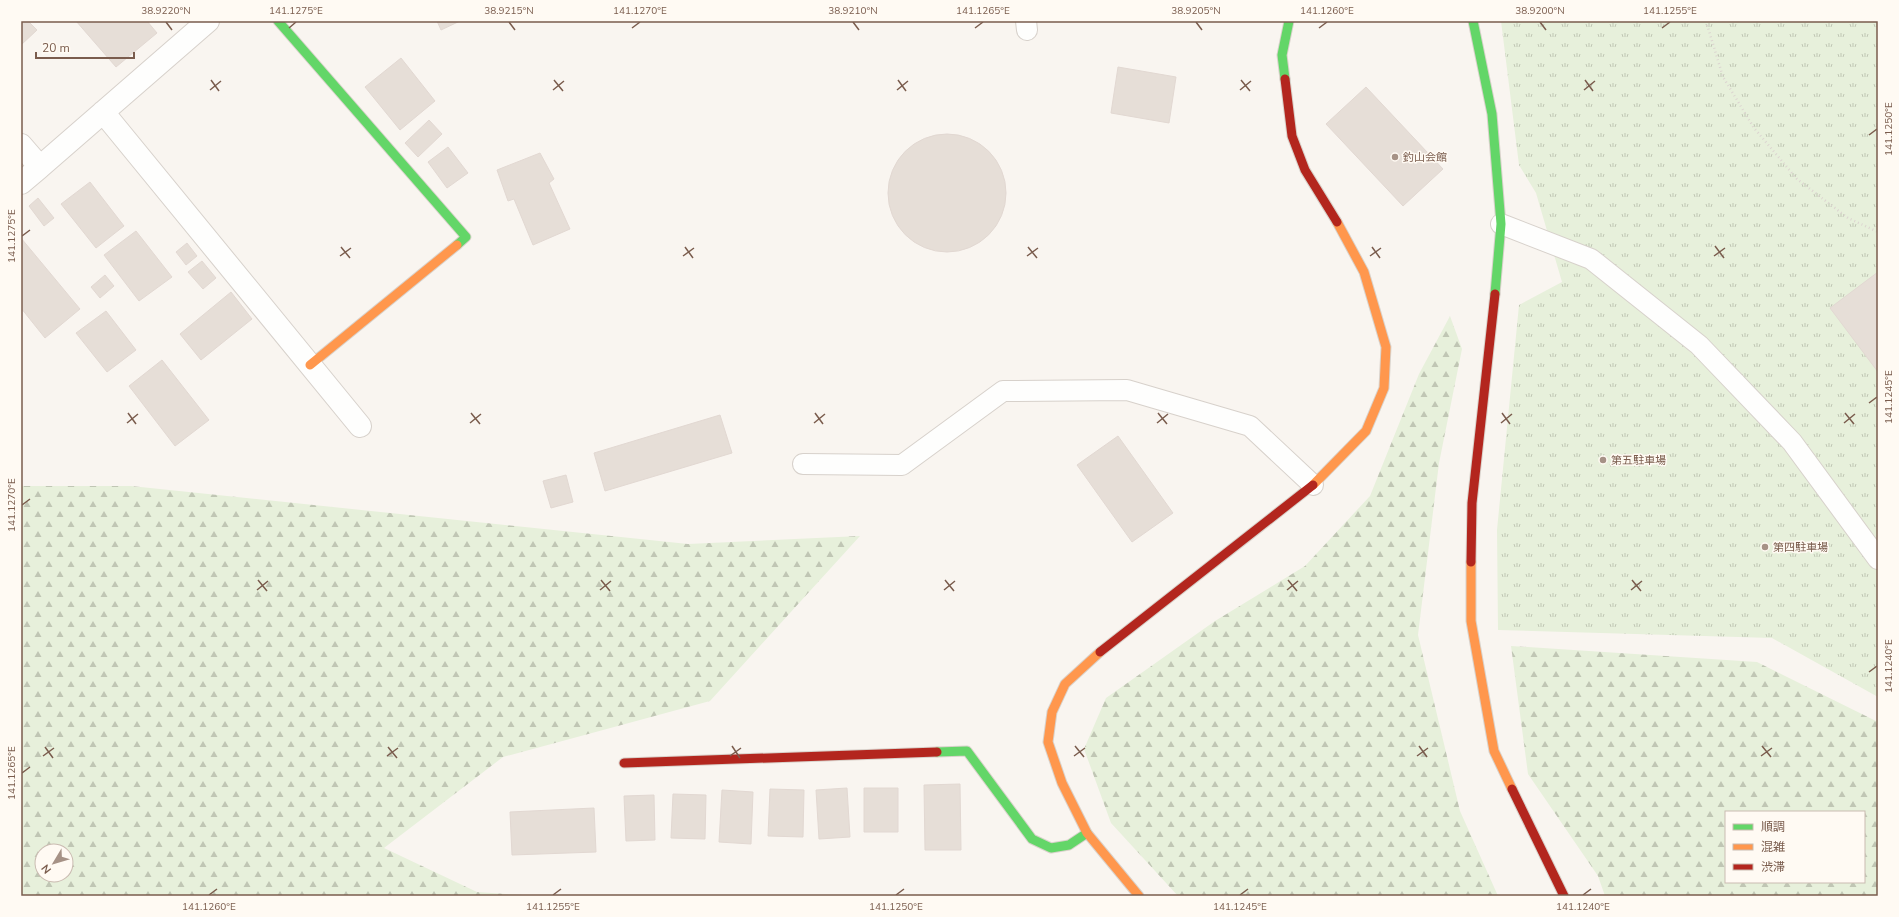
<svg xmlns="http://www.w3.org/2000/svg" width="1899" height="917" font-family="'Nunito Sans','Noto Sans JP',sans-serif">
<defs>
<pattern id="grass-tufts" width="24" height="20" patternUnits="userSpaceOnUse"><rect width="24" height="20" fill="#e7f0db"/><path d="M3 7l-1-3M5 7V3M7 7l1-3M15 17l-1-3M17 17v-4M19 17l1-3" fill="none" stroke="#c0c6b4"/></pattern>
<pattern id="forest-firs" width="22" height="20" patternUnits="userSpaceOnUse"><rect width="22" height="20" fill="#e7f0db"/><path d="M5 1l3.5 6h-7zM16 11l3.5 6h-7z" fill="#c0c6b4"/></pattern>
</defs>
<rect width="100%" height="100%" fill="#f9f5f0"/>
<path fill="url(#grass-tufts)" d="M1501,21H1878V697L1772,638L1498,630L1497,530L1519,305L1562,282L1536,193L1519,165Z"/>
<path fill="url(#forest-firs)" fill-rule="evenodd" d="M1450,316L1462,349L1439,463L1418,635L1460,811L1498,896H1178L1111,823L1084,749L1106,698L1215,621L1305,566L1370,496L1419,374Z
M21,486H131L688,544L860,536L710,701L503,757L384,848L477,892L537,896H21ZM42,851H66V875H42Z
M1511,646L1757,662L1878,722V896H1605L1598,876L1528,774ZM1726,812H1864V882H1726Z"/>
<path fill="#e6ded7" stroke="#e2d8d2" d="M21,21H28L37,30L21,45Z
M76,21H147L157,33L116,67Z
M437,21H460L441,30Z
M401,58L435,101L400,130L365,87Z
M1118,67L1176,77L1169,123L1111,113Z
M1366,87L1443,169L1403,206L1326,124Z
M429,120L442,134L418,157L405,143Z
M888 193a59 59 0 1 1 118 0a59 59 0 1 1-118 0Z
M448,147L468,173L447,188L428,162Z
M540,153L554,179L549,183L570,229L533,245L514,199L508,201L497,170Z
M90,182L124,226L96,248L61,204Z
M38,198L54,218L44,226L29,206Z
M136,231L172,277L139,301L104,255Z
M21,238L80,309L45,338L21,308Z
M187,243L197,256L186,265L176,252Z
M202,261L216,278L203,289L188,272Z
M1878,272V372L1830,308Z
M105,275L114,286L100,298L91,287Z
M231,292L252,319L201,360L180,334Z
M106,311L136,350L107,372L76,333Z
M162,360L209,420L175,446L129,386Z
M720,415L732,453L605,491L594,453Z
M1118,436L1173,513L1132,542L1077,465Z
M566,475L573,502L551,508L543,481Z
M960,784L961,850H925L924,785Z
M847,788L850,837L819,839L816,790Z
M864,788H898V832H864Z
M770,789L804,790L803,837L768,836Z
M722,790L753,792L751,844L719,842Z
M673,794L706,795L705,839L671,838Z
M654,795L655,840L626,841L624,796Z
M594,808L596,852L512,855L510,812Z"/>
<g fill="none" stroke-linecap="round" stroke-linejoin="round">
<g stroke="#d7d1cb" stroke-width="22">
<path id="lane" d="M1026,21L1027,30
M1501,224L1591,259L1699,345L1792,442L1878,559
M803,464L902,465L1003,391L1127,390L1250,426L1313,485"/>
</g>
<g stroke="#d7d1cb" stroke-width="24">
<path id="street" d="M103,112L360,426
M21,145L40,167L21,183
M40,167L208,21"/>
</g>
<g stroke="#d9d2cb" stroke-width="11">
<path id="fast" d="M278,21L466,237L457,245
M1473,21L1492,114L1501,224L1495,294
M1285,79L1282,55L1289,21
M937,752L967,751L1032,839L1051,848L1069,845L1087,833"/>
</g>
<g stroke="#d9d2cb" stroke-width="11">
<path id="slow" d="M310,365L457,245
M1313,485L1366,431L1384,388L1386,347L1364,272L1337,222
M1471,562V621L1494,751L1512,789
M1100,652L1065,684L1052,712L1048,742L1062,783L1087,833L1139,896"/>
</g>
<g stroke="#d9d2cb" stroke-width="11">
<path id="jam" d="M1285,79L1292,136L1305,170L1337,222
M1471,562L1472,503L1495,294
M1100,652L1313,485
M624,763L937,752
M1512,789L1564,896"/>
</g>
<path stroke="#dcd5d0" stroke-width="2.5" stroke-dasharray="1 3" stroke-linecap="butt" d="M1706,21L1723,77L1754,128L1797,179L1848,218L1878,232"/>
<use href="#lane" stroke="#fefefd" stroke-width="20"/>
<use href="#street" stroke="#fefefd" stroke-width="22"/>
<use href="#fast" stroke="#63d668" stroke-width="9"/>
<use href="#slow" stroke="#ff974d" stroke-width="9"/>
<use href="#jam" stroke="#b3261e" stroke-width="9"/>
</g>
<path fill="none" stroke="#7a5c4d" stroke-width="1.5" d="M166,22L172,30M509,22L515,30M853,22L859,30M1196,22L1202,30M1540,22L1546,30M289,28L296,22M632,28L640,22M975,28L983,22M1319,28L1327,22M1662,28L1670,22M211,80L219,91M554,80L563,91M898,80L906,91M1241,80L1250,91M1585,80L1593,91M210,90L221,81M553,90L564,81M897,90L908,81M1240,90L1251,81M1584,90L1595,81M1869,135L1877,129M22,236L30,230M1715,246L1724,258M341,247L350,258M685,247L693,258M1028,247L1037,258M1372,247L1380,258M340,256L351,248M683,256L694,248M1027,256L1038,248M1370,256L1381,248M1714,256L1725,248M1869,403L1877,397M128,413L136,424M471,413L480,424M815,413L823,424M1158,413L1167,424M1502,413L1510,424M1845,413L1854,424M127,423L138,414M470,423L481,414M814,423L825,414M1157,423L1168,414M1501,423L1512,414M1844,423L1855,414M22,505L30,499M258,580L267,591M601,580L610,591M945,580L954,591M1288,580L1297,591M1632,580L1641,591M257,590L268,581M600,590L611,581M944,590L955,581M1287,590L1298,581M1631,590L1642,581M1869,672L1877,666M732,746L740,758M1075,746L1084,757M1419,746L1427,757M1762,746L1771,757M45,747L53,758M388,747L397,758M43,756L54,748M387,756L398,748M730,756L741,748M1074,756L1085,748M1417,756L1428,748M1761,756L1772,748M22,773L30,767M209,895L217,889M553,895L561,889M896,895L904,889M1240,895L1248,889M1583,895L1591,889"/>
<g fill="#a69286" stroke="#fffaf3" stroke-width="1.5">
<circle cx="1395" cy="157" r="4"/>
<circle cx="1603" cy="460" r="4"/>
<circle cx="1765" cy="547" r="4"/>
</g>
<g text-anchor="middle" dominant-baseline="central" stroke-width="3" stroke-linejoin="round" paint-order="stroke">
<g font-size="11" fill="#7a5c4d" stroke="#fffaf3" text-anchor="start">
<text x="1403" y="157">釣山会館</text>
<text x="1611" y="460">第五駐車場</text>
<text x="1773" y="547">第四駐車場</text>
</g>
</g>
<rect width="1899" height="917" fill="none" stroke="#fffaf3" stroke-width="44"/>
<rect x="1725" y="811" width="140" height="72" fill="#fffaf3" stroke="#cabbb1"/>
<rect x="1733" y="824" width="20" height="6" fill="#63d668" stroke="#cabbb1"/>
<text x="1761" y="831" font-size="12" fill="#7a5c4d">順調</text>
<rect x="1733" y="844" width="20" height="6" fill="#ff974d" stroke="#cabbb1"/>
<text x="1761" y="851" font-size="12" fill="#7a5c4d">混雑</text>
<rect x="1733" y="864" width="20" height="6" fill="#b3261e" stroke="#cabbb1"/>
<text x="1761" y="871" font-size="12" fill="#7a5c4d">渋滞</text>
<g transform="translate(54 863) rotate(232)"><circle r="19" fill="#fffaf3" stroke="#cabbb1"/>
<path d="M0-3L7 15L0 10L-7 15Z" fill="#a69286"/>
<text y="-6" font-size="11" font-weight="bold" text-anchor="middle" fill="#7a5c4d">N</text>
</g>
<path d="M36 52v6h98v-6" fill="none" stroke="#7a5c4d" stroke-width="2"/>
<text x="42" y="52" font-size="12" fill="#7a5c4d" stroke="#fffaf3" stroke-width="3" paint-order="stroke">20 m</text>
<rect x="22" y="22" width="1855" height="873" fill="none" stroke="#7a5c4d" stroke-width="1.5"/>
<g font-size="10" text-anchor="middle" fill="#7a5c4d">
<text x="166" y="14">38.9220°N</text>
<text x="296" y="14">141.1275°E</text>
<text x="509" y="14">38.9215°N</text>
<text x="640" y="14">141.1270°E</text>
<text x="853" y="14">38.9210°N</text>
<text x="983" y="14">141.1265°E</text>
<text x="1196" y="14">38.9205°N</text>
<text x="1327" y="14">141.1260°E</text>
<text x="1540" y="14">38.9200°N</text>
<text x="1670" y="14">141.1255°E</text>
<text transform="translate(1888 129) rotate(-90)" y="4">141.1250°E</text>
<text transform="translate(11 236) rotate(-90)" y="4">141.1275°E</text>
<text transform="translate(1888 397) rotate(-90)" y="4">141.1245°E</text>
<text transform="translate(11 505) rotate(-90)" y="4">141.1270°E</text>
<text transform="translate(1888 666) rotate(-90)" y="4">141.1240°E</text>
<text transform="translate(11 773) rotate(-90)" y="4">141.1265°E</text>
<text x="209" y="910">141.1260°E</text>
<text x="553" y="910">141.1255°E</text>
<text x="896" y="910">141.1250°E</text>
<text x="1240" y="910">141.1245°E</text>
<text x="1583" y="910">141.1240°E</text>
</g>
</svg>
